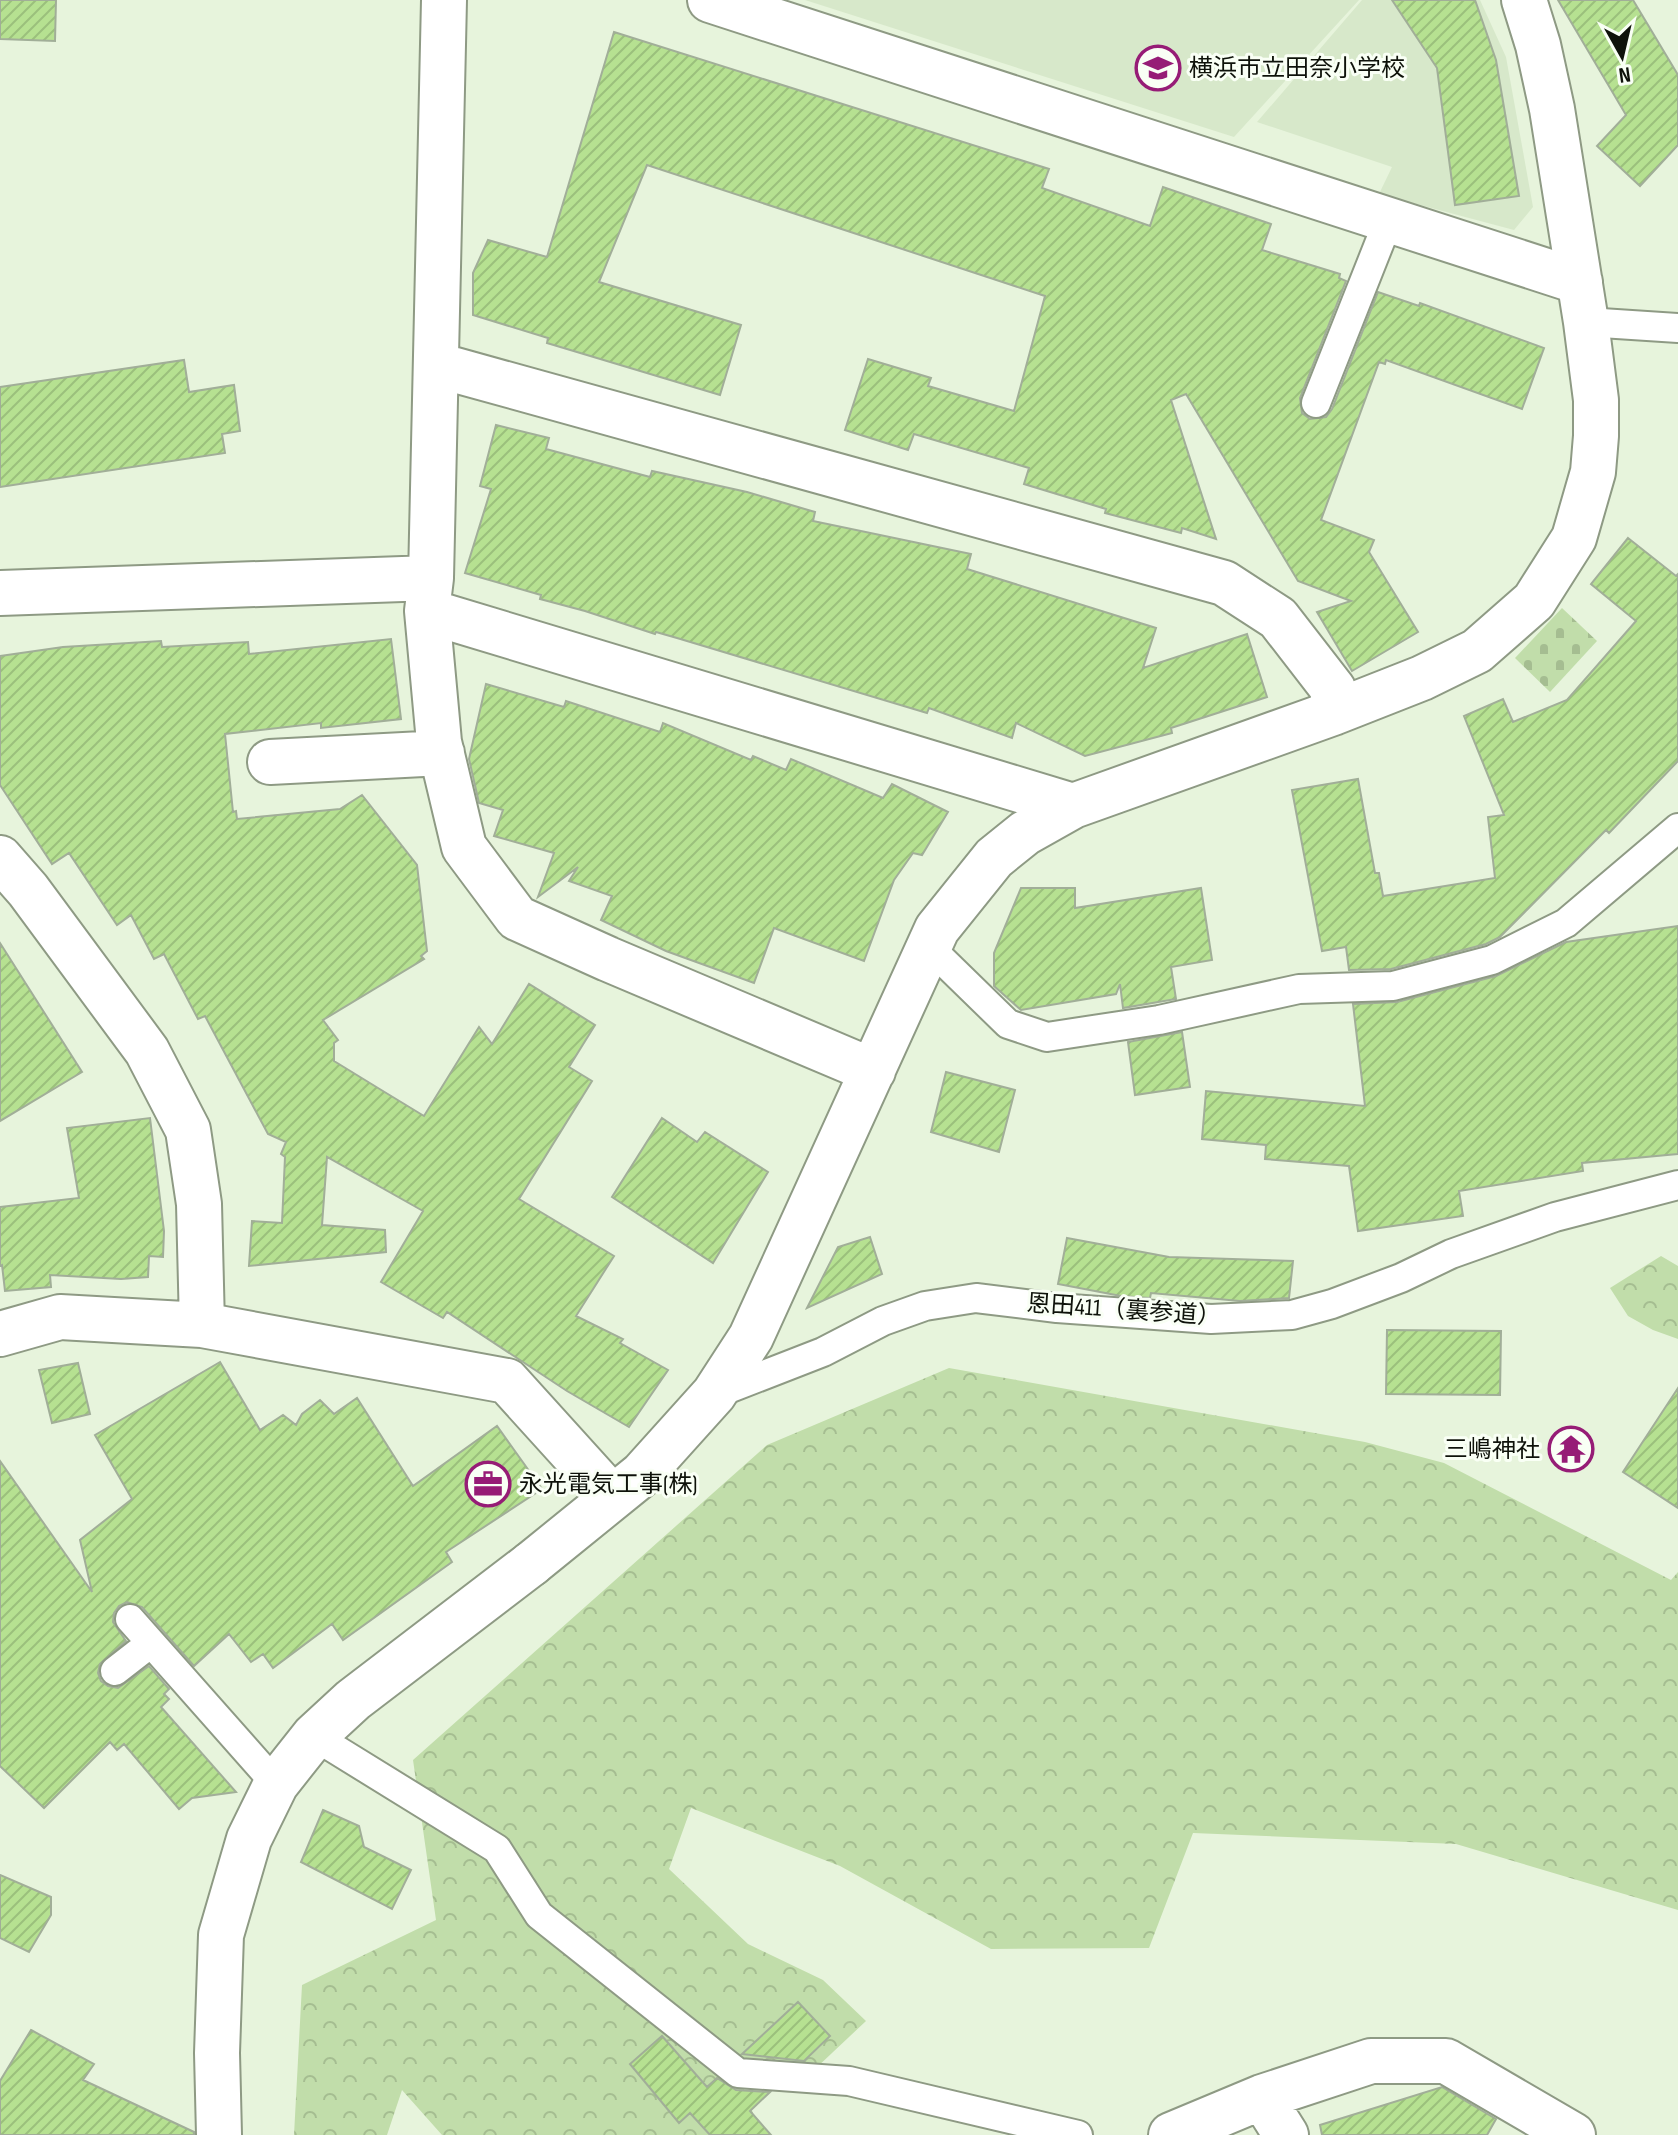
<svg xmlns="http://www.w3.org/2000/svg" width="1678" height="2135" font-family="'Sofia Sans Condensed','Noto Sans JP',sans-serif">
<defs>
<pattern id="forest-crowns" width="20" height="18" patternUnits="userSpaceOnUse" patternTransform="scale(2)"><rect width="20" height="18" fill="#c1ddaa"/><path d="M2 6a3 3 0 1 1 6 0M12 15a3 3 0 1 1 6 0" fill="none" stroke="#a5bd91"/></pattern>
<pattern id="cemetery-stones" width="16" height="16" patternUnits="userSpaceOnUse" patternTransform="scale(2)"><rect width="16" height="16" fill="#c1ddaa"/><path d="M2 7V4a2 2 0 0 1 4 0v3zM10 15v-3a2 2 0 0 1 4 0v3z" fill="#a5bd91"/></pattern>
<pattern id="building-hatch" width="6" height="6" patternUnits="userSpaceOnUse" patternTransform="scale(2)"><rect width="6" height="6" fill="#b6e191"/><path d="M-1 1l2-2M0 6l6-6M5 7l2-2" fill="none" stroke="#9bc07c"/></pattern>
</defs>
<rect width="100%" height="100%" fill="#e7f4dc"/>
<path fill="#d7e8ca" d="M805,0H1359L1234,137Z
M1362,0H1480L1506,57L1533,207L1514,230L1379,194L1392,167L1257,122Z"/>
<path fill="url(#forest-crowns)" d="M1661,1256L1678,1266V1339L1653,1330L1628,1316L1610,1288Z
M949,1368L1365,1442L1444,1463L1671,1580L1678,1572V1910L1456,1844L1193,1833L1149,1948L991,1949L840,1866L691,1808L669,1869L748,1944L823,1980L866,2021L815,2069L738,2073L761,2135H442L402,2090L387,2135H294L302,1985L436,1920L413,1760L767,1445Z"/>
<path fill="url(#cemetery-stones)" d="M1562,608L1597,641L1550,692L1515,658Z"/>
<path fill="url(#building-hatch)" stroke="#a1ae98" stroke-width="2" d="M0,0H56L55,41L0,39Z
M1392,0H1475L1496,60L1519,196L1455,205L1437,68Z
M1558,0H1633L1678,75V145L1640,186L1597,146L1626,115Z
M614,32L1049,169L1042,188L1150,226L1163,187L1271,224L1262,250L1340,274L1339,278L1346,281L1300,398L1302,413L1310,419L1326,417L1332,409L1378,292L1419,306L1420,303L1544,348L1522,409L1386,360L1385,364L1379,362L1321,520L1374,540L1369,552L1418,632L1352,671L1317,612L1351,601L1298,581L1186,394L1171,400L1216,539L1182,528L1181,533L1105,513L1106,509L1024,484L1029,468L914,434L908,450L845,430L868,359L931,378L928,386L1014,411L1045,296L647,165L599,282L741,325L720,395L547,343L548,338L473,315V273L488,240L547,257Z
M184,360L189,392L234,385L240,431L222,434L225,453L0,487V387Z
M496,425L549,438L546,449L650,477L652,471L747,492L815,512L813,521L971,554L967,569L1156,628L1143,668L1247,634L1267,697L1171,728L1172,733L1085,756L1016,723L1012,738L929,708L927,713L677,638L656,632L655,634L585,611L540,599L541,595L465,573L491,489L480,486Z
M1628,538L1676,576L1678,574V761L1609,833L1606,830L1500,937L1486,944L1391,969L1349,970L1346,947L1322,951L1292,790L1358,779L1375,873H1379L1383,896L1495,878L1488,817L1504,815L1464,716L1503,699L1513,722L1567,700L1636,621L1591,584Z
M391,639L401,719L321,728V723L225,734L233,812L236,811L237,819L340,809L362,795L417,865L427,951L421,956L424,959L323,1020L338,1040L334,1043V1061L378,1088L424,1116L479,1027L492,1044L529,984L595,1025L569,1067L592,1081L519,1199L614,1256L576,1316L623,1339L620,1343L668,1370L629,1427L567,1391L447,1312L443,1318L381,1282L423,1211L327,1157L322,1225L385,1230L386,1252L249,1266L252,1221L282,1223L285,1157L281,1154L286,1142L268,1134L205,1016L198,1019L164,954L154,959L131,915L117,925L69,853L52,864L0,785V656L63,647L161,641L162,647L248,642L249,654Z
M486,684L564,707L566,701L660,732L663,723L751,760L753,756L786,770L791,759L883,798L892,784L948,812L922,855L913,853L894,880L864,961L774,928L754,983L666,951L601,920L612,896L569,881L578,867L538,897L554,853L494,836L503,810L479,803L469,759Z
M1021,888H1075V908L1201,888L1212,960L1171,967L1176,999L1123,1008L1120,984L1116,994L1021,1010L994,986V953Z
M1678,926V1154L1582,1163L1583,1171L1459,1191L1463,1216L1358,1231L1349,1166L1265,1159L1266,1145L1202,1139L1206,1091L1365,1106L1353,1004L1397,1002L1496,976L1566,942Z
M0,943L82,1072L0,1121Z
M1182,1032L1190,1087L1135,1095L1128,1042Z
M946,1072L1015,1090L999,1152L931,1132Z
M150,1118L164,1231L163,1257L149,1256L148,1277L121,1279L50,1275L51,1287L5,1291L2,1265L0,1266V1207L79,1198L67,1128Z
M662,1118L697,1142L705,1132L768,1172L713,1263L612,1197Z
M870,1237L882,1274L807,1308L838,1247Z
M1067,1238L1169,1257L1293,1261L1289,1298L1240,1301L1151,1293L1150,1298L1121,1296L1058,1284Z
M1387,1330L1501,1331L1500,1395L1386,1394Z
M220,1362L260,1430L283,1415L296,1425L302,1414L320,1400L334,1414L357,1398L413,1486L497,1426L542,1489L446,1552L452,1562L343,1640L332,1624L273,1668L263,1654L251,1662L229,1634L194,1666L142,1607L127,1602L119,1606L114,1613L113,1622L126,1641L100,1664L98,1673L101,1681L108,1686L118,1688L149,1666L169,1689L164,1694L169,1699L161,1707L236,1792L192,1798L179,1809L124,1744L117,1750L110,1742L44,1808L0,1766V1461L92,1592L80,1540L132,1499L95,1435Z
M78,1363L90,1414L52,1423L39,1370Z
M1678,1388V1508L1623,1472Z
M323,1810L359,1826L364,1847L411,1870L392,1909L301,1862Z
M0,1875L51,1897V1915L29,1952L0,1938Z
M798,2002L830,2036L804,2061L742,2054Z
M31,2030L94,2064L83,2080L194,2132V2135H0V2081Z
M662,2036L707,2087L717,2078L736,2090L770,2092L750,2111L771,2135H710L690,2113L679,2123L630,2064Z
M1442,2087L1496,2119L1487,2135H1322L1320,2125Z"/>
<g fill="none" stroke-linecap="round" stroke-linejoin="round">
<g stroke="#8e9a84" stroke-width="32">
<path id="service" d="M1586,322L1678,328
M1316,403L1389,219
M929,947L1008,1024L1047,1037L1159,1020L1299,989L1393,986L1492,960L1566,923L1678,828
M715,1394L823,1352L883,1321L925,1306L976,1298L1057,1308L1211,1319L1292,1315L1332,1304L1401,1278L1451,1254L1555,1217L1678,1185
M130,1619L276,1784
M115,1671L151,1643
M314,1736L497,1849L539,1915L738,2073L849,2081L1078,2135"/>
</g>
<g stroke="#8e9a84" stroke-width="48">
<path id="minor" d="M444,0L431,578L427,611L439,742L464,847L517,918L608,959L873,1071
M710,0L1580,282
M437,365L1224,583L1278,618L1333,689V713
M0,593L431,578
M427,611L1073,806
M270,762L442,753
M0,858L28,890L147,1051L188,1130L199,1204L202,1325
M0,1334L60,1317L202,1325L507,1381L612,1497
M531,1564L642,1474L714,1394L751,1337L937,929L994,858L1025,833L1073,806L1333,713L1422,678L1477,651L1534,601L1574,538L1593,472L1596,436V400L1586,322L1552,109L1538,45L1524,0
M1262,2097L1286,2135
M1171,2135L1262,2097L1371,2061H1446L1573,2135"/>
</g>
<g stroke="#8e9a84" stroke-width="48">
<path id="tertiary" d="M219,2135L217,2053L221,1935L249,1839L276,1784L314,1736L353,1700L531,1564"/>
</g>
<use href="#service" stroke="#fff" stroke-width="28"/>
<use href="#minor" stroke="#fff" stroke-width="44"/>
<use href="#tertiary" stroke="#fff" stroke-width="44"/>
</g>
<defs>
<g id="school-ring" transform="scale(2.3)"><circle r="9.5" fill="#f9fff5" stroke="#961c76" stroke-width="1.5"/><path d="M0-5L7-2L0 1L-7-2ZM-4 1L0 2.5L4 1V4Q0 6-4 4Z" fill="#961c76"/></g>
<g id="temple-ring" transform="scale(2.3)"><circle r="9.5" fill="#f9fff5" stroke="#961c76" stroke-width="1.5"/><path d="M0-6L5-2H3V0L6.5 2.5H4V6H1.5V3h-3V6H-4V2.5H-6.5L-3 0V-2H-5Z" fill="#961c76"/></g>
<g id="office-ring" transform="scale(2.3)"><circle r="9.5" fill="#f9fff5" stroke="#961c76" stroke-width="1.5"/><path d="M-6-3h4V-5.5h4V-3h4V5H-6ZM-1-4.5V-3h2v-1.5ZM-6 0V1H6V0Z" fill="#961c76"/></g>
</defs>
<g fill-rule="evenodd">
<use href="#school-ring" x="1158" y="68"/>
<use href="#temple-ring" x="1571" y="1449"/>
<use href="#office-ring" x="488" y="1484"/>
</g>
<g text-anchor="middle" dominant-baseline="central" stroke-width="6" stroke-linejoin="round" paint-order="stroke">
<g font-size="24" fill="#0e120a" stroke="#f9fff5" text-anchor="start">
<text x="1189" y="68">横浜市立田奈小学校</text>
<text x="1540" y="1449" text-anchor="end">三嶋神社</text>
<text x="519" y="1484">永光電気工事(株)</text>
</g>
<g font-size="24" fill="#0e120a" stroke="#f9fff5">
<text transform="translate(1124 1310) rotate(4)">恩田411（裏参道）</text>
</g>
</g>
<g transform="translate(1622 56) rotate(172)" stroke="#f9fff5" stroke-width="6" paint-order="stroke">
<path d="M0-6L14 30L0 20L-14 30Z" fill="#0e120a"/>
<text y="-12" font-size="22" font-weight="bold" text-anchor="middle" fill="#0e120a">N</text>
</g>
</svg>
